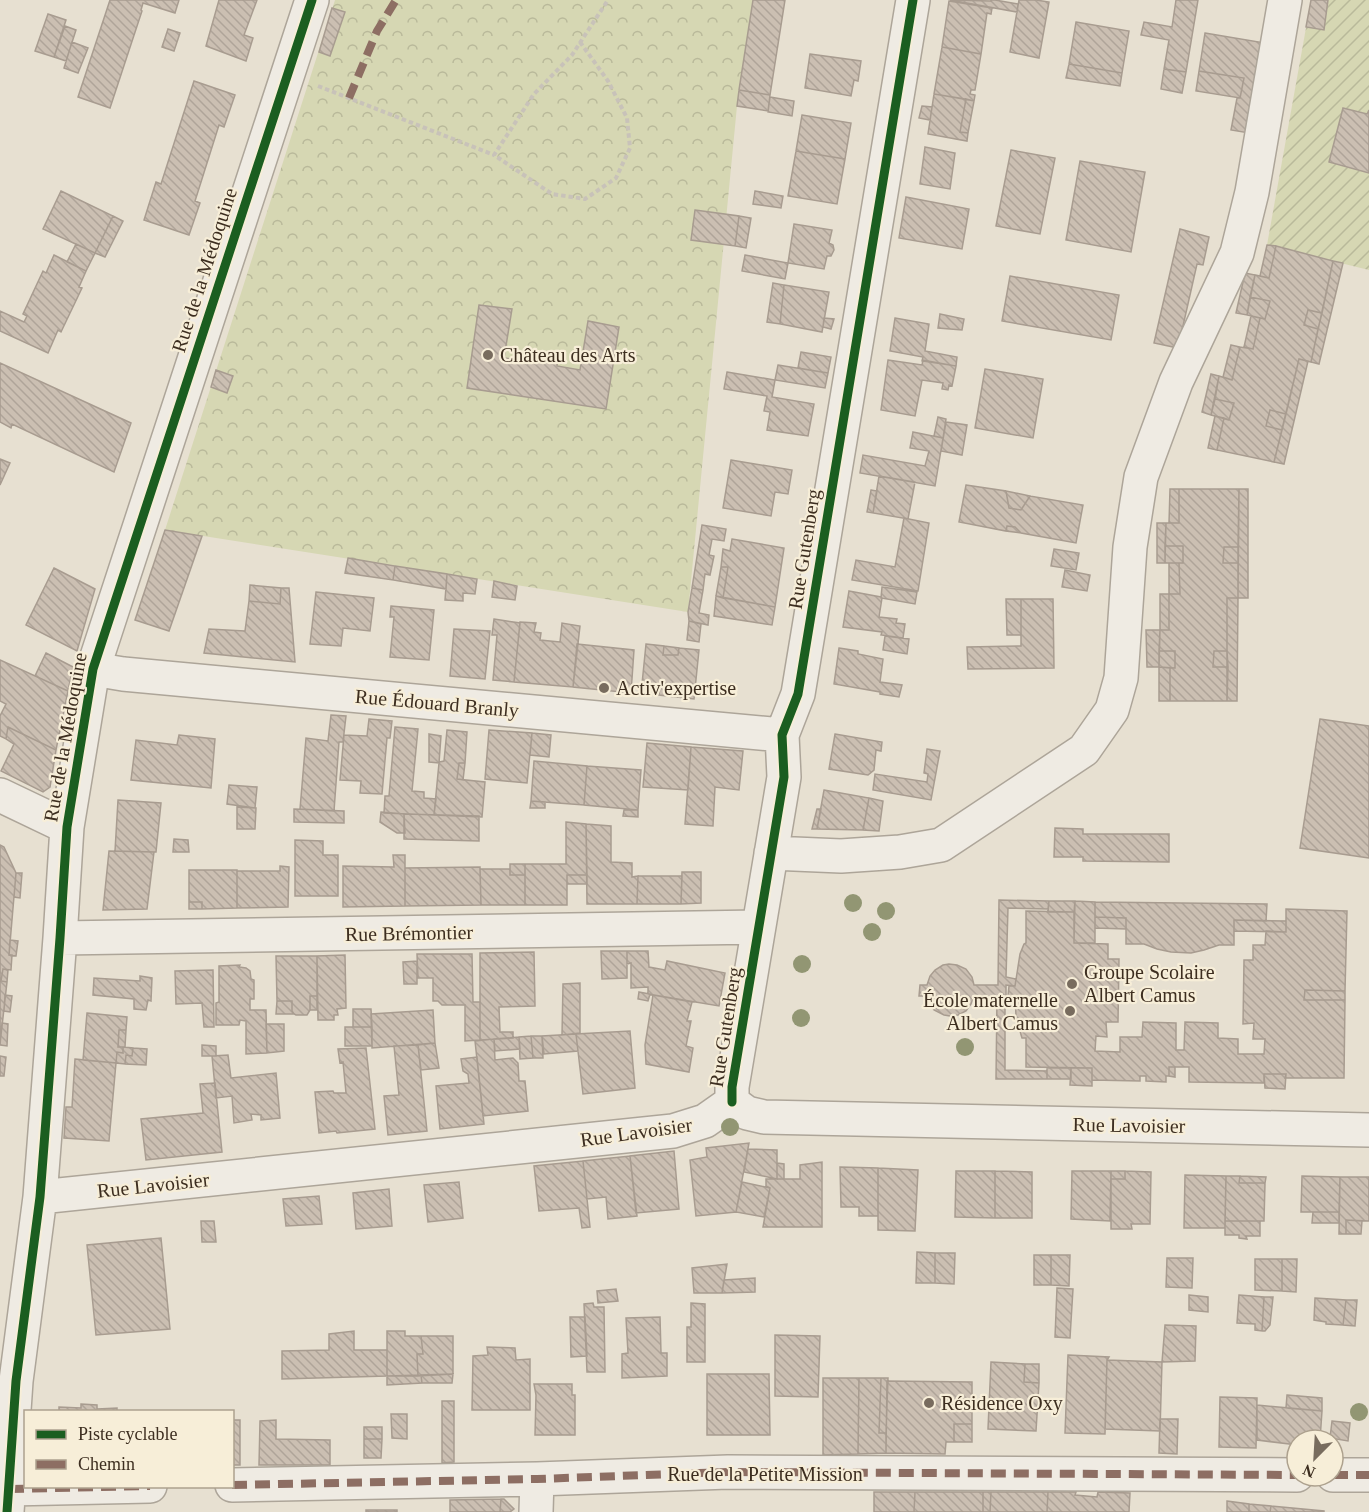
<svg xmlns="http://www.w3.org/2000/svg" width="1369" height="1512" font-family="'Times New Roman',serif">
<defs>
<pattern id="forest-crowns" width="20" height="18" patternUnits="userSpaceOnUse" patternTransform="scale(1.5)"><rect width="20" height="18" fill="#d6d7b3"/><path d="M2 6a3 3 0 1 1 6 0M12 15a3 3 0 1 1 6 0" fill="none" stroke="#b9b99a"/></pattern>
<pattern id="garden-furrows" width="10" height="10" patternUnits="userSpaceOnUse" patternTransform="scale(1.5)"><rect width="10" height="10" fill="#d6d7b3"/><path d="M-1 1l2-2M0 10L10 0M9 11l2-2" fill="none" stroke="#b9b99a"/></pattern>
<pattern id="building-back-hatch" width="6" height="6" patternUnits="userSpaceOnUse" patternTransform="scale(1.5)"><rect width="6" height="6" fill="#cbbfb2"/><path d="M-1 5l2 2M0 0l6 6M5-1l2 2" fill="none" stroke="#afa499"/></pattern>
</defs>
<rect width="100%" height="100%" fill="#e7e0d1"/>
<path fill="url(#forest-crowns)" d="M335,0H753L737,106L688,612L165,530Z"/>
<path fill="url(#garden-furrows)" d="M1311,0H1369V270L1267,245Z"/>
<path fill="url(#building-back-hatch)" stroke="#a89c90" stroke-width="1.5" d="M110,0H179L175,13L143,3L141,10L142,11L110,108L78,97Z
M219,0H257L244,35L253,38L246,61L206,46Z
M753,0H785L770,95L739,90Z
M950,0L991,1V0H995L1018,4L1017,12Z
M1019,0H1036L1049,2L1039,58L1010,52Z
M1176,0H1198L1186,72L1164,69L1169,40L1141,35L1144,22L1172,27Z
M1311,0H1328L1324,30L1306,27Z
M949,1L992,8L991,14L987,13L981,54L942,47Z
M332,8L345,12L330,56L319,52Z
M48,14L66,20L54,57L35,51Z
M1076,22L1129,31L1122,73L1069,64Z
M65,26L76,30L66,61L54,57Z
M168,29L180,33L174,51L162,47Z
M1205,33L1265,43L1249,133L1231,130L1237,98H1240L1244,78L1199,71Z
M72,42L88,48L78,73L64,68Z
M942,47L981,54L975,90H971L970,94L975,95L974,101L934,94Z
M810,54L861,61L858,81L854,80L851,96L805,88Z
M1069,64L1122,73L1120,86L1066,78Z
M1164,69L1186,72L1182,93L1161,89Z
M1199,71L1244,78L1240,98L1196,91Z
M194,81L235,95L224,127L219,125L195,201L200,203L189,235L144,220L156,182L161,184Z
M739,90L770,95L768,111L737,106Z
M934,94L966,99L960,132L968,133L967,141L928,134Z
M770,97L794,101L792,116L768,112Z
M966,99L974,101L968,133L960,132Z
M922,106L932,107L930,120L919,118Z
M1343,108L1367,114L1369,110V173L1329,162Z
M802,115L851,123L845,159L796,151Z
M925,147L955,153L950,189L920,184Z
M1011,150L1055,158L1040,234L996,226Z
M796,151L845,159L837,204L788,196Z
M1080,161L1145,172L1131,252L1066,240Z
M61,191L113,216L95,253L43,229Z
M755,191L783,196L781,208L753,204Z
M906,197L969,209L962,249L899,238Z
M695,210L739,216L735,246L691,240Z
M113,216L123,221L105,257L95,253Z
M739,216L751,218L746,248L735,246Z
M794,224L832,230L829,243L833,245L834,250L831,256H827L824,269L788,263Z
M1180,229L1209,237L1203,265L1197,264L1178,348L1154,343Z
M76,244L95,253L86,271L67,262Z
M1267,245L1276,246L1269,278L1260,276Z
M1276,246L1333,261L1322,313L1308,310L1304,325L1318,329L1311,362L1299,359L1286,414L1270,410L1266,426L1282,430L1274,462L1217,450L1224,418L1229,420L1234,403L1215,399L1219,376L1232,380L1240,347L1253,349L1260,318L1265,319L1270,301L1250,297L1255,275L1269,278Z
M54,255L86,271L79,287L82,288L61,332L58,330L48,353L0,331V311L24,322L27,316L23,314L43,271L46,273Z
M745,255L788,263L785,279L742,271Z
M1333,261L1343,263L1319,364L1311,362Z
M1245,273L1255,275L1247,315L1236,313Z
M1010,276L1119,295L1111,340L1002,321Z
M773,283L784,285L780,324L767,322Z
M784,285L829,292L822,332L780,324Z
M1250,297L1270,301L1265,319L1247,315Z
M479,305L512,309L504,358L530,361L531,353L558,357L557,366L580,370L588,321L619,327L606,409L467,388Z
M1308,310L1322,313L1318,329L1304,325Z
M940,314L964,319L962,330L938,328Z
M1251,316L1260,318L1253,349L1244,347Z
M824,318L834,319L831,329L823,327Z
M895,318L929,324L925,351L957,357L956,366L922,361L923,357L890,351Z
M1231,345L1240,347L1232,380L1223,377Z
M801,352L831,357L828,373L798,368Z
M1299,359L1308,361L1284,464L1274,462Z
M888,360L922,365L923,360L956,366L952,386L949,385L948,390L942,389L943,383L922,380L915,416L881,410Z
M0,363L131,423L114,472L12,424L11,428L0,422Z
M778,365L828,373L825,388L775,380Z
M985,369L1043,379L1033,438L975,428Z
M216,370L233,376L227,393L211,387Z
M727,372L775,380L772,397L814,404L808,436L767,430L770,412L764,411L767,396L724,389Z
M1211,374L1219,376L1211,415L1202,412Z
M1215,399L1234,403L1229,420L1211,415Z
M1270,410L1286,414L1282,430L1266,426Z
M1215,416L1224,418L1217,450L1208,448Z
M938,417L946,419L943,438L934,436Z
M946,422L967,425L962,455L941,451Z
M913,432L943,438L935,486L860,473L863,455L925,466L929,451L910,448Z
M0,459L10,463L0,485Z
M731,460L792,470L788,494L775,492L771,516L723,508Z
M879,476L915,482L908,519L873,513Z
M966,485L1006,491L1009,508L1021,510L1030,496L1083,505L1076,543L1021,533L1015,527L1007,526L1006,531L959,522Z
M1170,489H1179V523H1169Z
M1179,489H1239L1238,547H1224L1223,563H1238V598H1227V651H1214L1213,667H1228L1227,701H1170V668H1175V651H1159L1160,630H1169V594H1180L1179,563H1183V546H1165L1166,523H1179Z
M1239,489H1248V598H1238Z
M871,490L877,491L873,513L867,512Z
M1006,491L1030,496L1021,510L1009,508Z
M904,518L929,523L918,591L852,580L856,560L895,567Z
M1157,523H1166L1165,563H1157Z
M702,525L726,529L724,541L712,539L709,555L714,556L710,575L705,574L703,590L692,588Z
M1007,526L1015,527L1021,533L1006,531Z
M165,530L202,536L169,631L135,620Z
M732,539L784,548L775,607L723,598L728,567H721L723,549L730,551Z
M1165,546H1183V563H1165Z
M1224,547H1238V563H1223Z
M1054,549L1079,553L1076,570L1051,566Z
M348,558L395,566L393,580L345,573Z
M1169,563H1179L1180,594H1169Z
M395,566L447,574L446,589L393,580Z
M721,567H728L723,598L716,596Z
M54,568L95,589L77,651L26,625Z
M1065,570L1090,575L1087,591L1062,587Z
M447,574L477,579L475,594L463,593V601L445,600Z
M494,581L517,586L515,600L492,597Z
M250,585L281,588L280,604L249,601Z
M882,587L917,592L915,604L881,598Z
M281,588H289L295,662L204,653L209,629L245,631L249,601L280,604Z
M692,588L703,590L699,613L709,615L708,625L689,621L688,612Z
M849,591L881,597L882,598L879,617L897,619L896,623L905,624L903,638L881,635L882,632L843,627Z
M316,592L374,598L370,631L343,628L341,646L310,644Z
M1160,594H1169V630H1160Z
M716,596L775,607L772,625L714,616Z
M1227,598H1238L1237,701H1227Z
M1006,599H1021V635H1007Z
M1021,599H1053L1054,668L968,669L967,647L1021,646Z
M391,606L434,610L429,660L390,657L394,617H390Z
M494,619L520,623L514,682L493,680L497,635H492Z
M689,621L701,624L699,642L687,640Z
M520,622L536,623L534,632L541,633L540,640L560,642L562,623L580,626L573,687L514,682Z
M454,629L490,631L485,679L450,676Z
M1146,630H1160L1159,667H1147Z
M885,636L909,639L907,654L883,650Z
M577,644L634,650L631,693L573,687Z
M646,644L664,646L663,655H678L679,648L699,650L694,699L659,695L660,686L642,684Z
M664,646L679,648L678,655H663Z
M839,648L858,651V654L883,659L880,682L902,685L899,697L880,694V692L834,684Z
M1159,651H1175V668L1159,667Z
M1214,651H1227L1228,667H1213Z
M46,653L73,667L68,691L35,676Z
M0,660L68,691L56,750L8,727L6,739L0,736V716L6,704L0,701Z
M1159,667L1170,668V701H1159Z
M331,715L346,716L343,742H339L334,811L300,809L306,738L328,741Z
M369,719L392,721L390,738H387L382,794L360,793L361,781L340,780L344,735L367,736Z
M1320,719L1369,726V858L1300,848Z
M8,727L56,750L50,787L43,792L1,771L14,744L6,739Z
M395,727L418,729L412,791L424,792V798L436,799L434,815L384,813L385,796H389Z
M447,730L467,732L465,763H459L457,779L485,782L482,817L434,815L439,763V762L444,761Z
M489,730L532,733L527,783L485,779Z
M532,733L551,735L549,757L530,755Z
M429,734L441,736L439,763L429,762Z
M835,734L882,742L881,751L876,750L874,770L868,775L829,769Z
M179,735L215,739L211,788L131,780L136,740L177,745Z
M647,743L691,747L688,790L643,787Z
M691,747L743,751L739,790L715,787L713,826L685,824Z
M927,749L940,751L931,800L873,790L875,774L927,782L928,774L924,773Z
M534,761L587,766L584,805L531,801Z
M459,763H465L463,780L457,779Z
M587,766L641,770L638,810L584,805Z
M229,785L257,787L255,808L227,804Z
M824,790L869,798L863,830L817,829Z
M869,798L883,801L879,831L863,830Z
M118,800L161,803L156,852L115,851Z
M531,801L545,802V808H530Z
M237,807L256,808L255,829H237Z
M294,809L344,811V823L294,822Z
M817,809H821L817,829H812Z
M624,810H638V817L623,816Z
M381,812L404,814L405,833H397L380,822Z
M404,814L479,816V841L404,839Z
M566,822L586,824L587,875H567V905H525V864H566Z
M586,824L611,826V862L632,863V877L638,876L637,904H587Z
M1055,828L1083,829V834H1169V862L1083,861V857H1054Z
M174,839L188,840L189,852H173Z
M295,840L323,841V855H338V896H295Z
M0,845L4,847L16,873L9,955H12L11,970L3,969L1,981L7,982L0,1044Z
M109,851L154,852L147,909L103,910Z
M393,855H405V906L343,907V866L394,867Z
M510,864H525V875H510Z
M280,866L289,867L288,907L237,908V871H280Z
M480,867L481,905L405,906V868Z
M480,869H510V875H525V905H481Z
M189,870H237V908L202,909V902H189Z
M682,872H701V903L681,904Z
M16,873H22L20,898L14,897Z
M567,875H587V884H567Z
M638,876H682L681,904H637Z
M999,900L1049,901L1048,909L1008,908L1006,977L1016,979L1015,986L1006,985V996H1015V1004H1005V1070L1047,1071V1079H996L997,997L974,996L971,1004L966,1011L958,1015L950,1016L944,1015L934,1010L929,1002L927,996H919L920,985H927L930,976L935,970L943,965L949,964L957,965L966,969L972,977L974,985H998Z
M1049,901H1075L1074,912H1048Z
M1075,901L1095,902V943H1074Z
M189,902H202V909H189Z
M1095,902L1267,904L1266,921L1234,920V945H1219L1204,950L1191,953L1171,952L1157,949L1144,944H1126V918L1095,917Z
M1286,909L1347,911L1345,991L1305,990L1304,1000H1345L1344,1078H1285L1286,1074H1264V1083L1189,1082V1067H1169V1076H1166V1082L1146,1081V1076H1140V1081L1092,1080V1068L1026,1067V1038H1022L1019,1028L1016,1016L1015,996H1008L1009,986H1015L1020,954L1024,944L1026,943V911L1074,912V943L1108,944V959H1119L1118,1022H1106L1107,1037L1096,1036L1095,1051L1120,1052V1037H1142L1143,1022L1176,1023V1050H1184L1185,1022L1218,1023V1038L1238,1039V1054H1264L1265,1039H1253L1254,1023L1243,1024L1244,960H1253V945H1265L1266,931L1286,932Z
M1095,917L1126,918V929L1095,928Z
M1234,920L1286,921V932L1234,931Z
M10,940L18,941L16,956L9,955Z
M601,951H627V978L602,979Z
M627,951H648L649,967L665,970L667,961L725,973L719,1006L648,994V987L631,988V963L627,964Z
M534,952L535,1006L499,1007L500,1032H513V1038L480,1040V953Z
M417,954H472L473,1002H480V1040L465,1041V1005H442L438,1001H433V978H418Z
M345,955L346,1008L337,1009L338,1015H334V1020H318L317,956Z
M276,956H317V996H310V1010L307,1015H296L294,1014L292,1011V1001H277Z
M417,961V984H404L403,962Z
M240,965L239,967L246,968L250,971L251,979L254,980V999H250V1010H266L267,1053L246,1054V1021L240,1020L239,1025H216V1003L219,1002V966Z
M3,969L8,970L7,982L1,981Z
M213,970L214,1027H204L202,1003L176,1004L175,971Z
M140,976L152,978L151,1001L148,1000L146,1010L134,1009V999L93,995L94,978L140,981Z
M580,983V1033L562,1035L563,984Z
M1305,990L1345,991V1000H1304Z
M639,992L650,994L648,1001L638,999Z
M5,995L12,996L10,1012L4,1011Z
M653,995L692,1002L687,1021H691L686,1046L693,1048L689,1072L646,1064L645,1045Z
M310,996H317V1010H310Z
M277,1001H292V1011L294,1014H276Z
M353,1009H371L372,1027H353Z
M433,1010L435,1043L372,1048L371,1014Z
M87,1013L127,1017L126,1030H119L118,1047H123V1053L117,1052L116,1063L83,1060Z
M2,1023L8,1024L7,1046L0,1045Z
M266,1024H284V1051L267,1053Z
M345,1027H372V1046H345Z
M119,1030H126L125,1047H118Z
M630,1031L635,1088L583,1094L576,1034Z
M576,1034L578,1051L544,1054L542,1036Z
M531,1036H542L543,1058H533Z
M531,1036L533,1058L520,1059L519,1037Z
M519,1037L520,1049L495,1051L494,1039Z
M494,1039L495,1060L513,1058L518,1063L519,1081H525L528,1111L483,1116L475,1041Z
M435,1043L439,1068L421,1070L418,1045Z
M202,1045L216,1046V1056H202Z
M418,1045L427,1131L388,1135L384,1096L399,1095L394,1046Z
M123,1047L133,1048L132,1056L126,1055L125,1064L116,1063L117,1052L123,1053Z
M133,1048L147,1049L146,1065L125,1064L126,1055L132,1056Z
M366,1048L375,1129L337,1133L336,1131L319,1133L315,1092L333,1091L334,1093H346L343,1062L340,1063L338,1049Z
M228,1055L231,1078L276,1073L280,1118L261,1120V1115L251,1114L252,1120L234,1123L232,1096L216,1098L212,1056Z
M0,1056L6,1057L4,1076H0Z
M477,1057L484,1124L440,1129L436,1086L469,1083L468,1074L463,1071L461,1059Z
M75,1059L116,1063L109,1141L64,1138L66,1107H72Z
M1169,1067H1175V1077L1169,1076Z
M1047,1068H1071V1079H1047Z
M1071,1068H1092V1086L1070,1085Z
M1264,1074H1286L1285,1089L1265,1088Z
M215,1083L222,1152L146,1160L141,1119L203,1113L200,1084Z
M749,1143L736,1212L696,1216L690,1160L707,1157L706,1148Z
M748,1149L777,1150V1179L744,1172Z
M674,1151L679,1209L636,1213L630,1156Z
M630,1156L637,1216L608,1219L606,1197L587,1199L583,1161Z
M583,1161L590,1227L582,1228L579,1208L539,1211L534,1166Z
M822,1162V1227H763L770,1188L766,1186V1179H800V1165Z
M777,1163L784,1164V1179H777Z
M840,1167L878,1168V1216H859V1207H841Z
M878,1168L918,1170L915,1231L878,1230Z
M956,1171H995V1218L955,1217Z
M995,1171L1032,1172V1218H995Z
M1072,1171H1111L1110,1221L1071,1219Z
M1111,1171H1125V1179H1111Z
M1125,1171L1151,1172L1150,1224H1131L1132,1229H1111V1179H1125Z
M1185,1175L1226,1176L1225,1228H1184Z
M1226,1176H1240L1239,1183H1265L1264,1221H1225Z
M1240,1176L1266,1177L1265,1183H1239Z
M1302,1176L1340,1177L1339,1212H1301Z
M1340,1177H1369V1221L1346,1220V1234H1339Z
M459,1182L463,1218L428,1222L424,1185Z
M742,1182L770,1188L764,1217L736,1212Z
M389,1189L392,1226L356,1229L353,1193Z
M319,1196L322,1224L286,1226L283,1199Z
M1313,1212H1339V1223H1312Z
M1346,1220L1362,1221L1361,1234H1346Z
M201,1221H214L216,1242H202Z
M1225,1221H1260V1236H1246L1247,1239L1239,1238V1235H1225Z
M161,1238L170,1329L96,1335L87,1245Z
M917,1252L935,1253V1283H916Z
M935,1253H955L954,1284L935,1283Z
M1034,1255H1051V1285H1034Z
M1051,1255H1070L1069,1286L1051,1285Z
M1167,1258H1193L1192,1288L1166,1287Z
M1255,1259H1282V1291L1255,1290Z
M1282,1259H1297L1296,1292L1282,1291Z
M727,1264L722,1293H694L692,1268Z
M755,1278V1292L722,1293L724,1280Z
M1057,1288L1073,1289L1070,1338L1055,1337Z
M616,1289L618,1301L598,1303L597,1291Z
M1189,1295L1208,1297V1312L1189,1310Z
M1239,1295L1264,1297L1262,1331L1255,1330V1324L1237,1323Z
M1264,1297H1273L1270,1325L1265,1331H1262Z
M1315,1298L1346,1300L1343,1325L1326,1324V1322L1314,1320Z
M1346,1300H1357L1355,1326L1343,1325Z
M593,1303L594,1307H604L605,1372H587L584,1304Z
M691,1303L705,1304V1362H687V1327H691Z
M570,1317H585L587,1356L571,1357Z
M660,1317L661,1353H667V1376L622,1378V1354L628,1353L626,1318Z
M1165,1325L1196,1326L1195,1361L1162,1362Z
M354,1331V1350H387V1376L282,1379V1351L329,1350V1334Z
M387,1331H405V1336H421L423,1354H417L418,1376H387Z
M775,1335L820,1336L818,1397L775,1396Z
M421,1336H453V1374L418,1376L417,1354H423Z
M487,1347L515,1348L516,1360L530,1359V1410H472L473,1356L488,1355Z
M1068,1355L1109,1357L1107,1360L1105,1434L1065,1433Z
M1107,1360L1162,1362L1160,1431L1105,1429Z
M991,1362L1025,1364L1024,1382L1039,1383L1036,1431L988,1429Z
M1025,1364H1039V1383L1024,1382Z
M453,1374L452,1383H422L421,1375Z
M707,1374H769L770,1435H707Z
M421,1375L422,1383L387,1385V1376Z
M823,1378H859L858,1454L823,1455Z
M859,1378H881L879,1433H886V1453L858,1454Z
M881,1378H888L886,1433H879Z
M887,1381L972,1382V1424H954V1442H946L945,1454L886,1453Z
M534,1384H572V1395H575V1435H535L536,1395Z
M1287,1395L1322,1398V1411L1286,1408Z
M1220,1397L1257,1398L1256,1448L1219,1447Z
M442,1401H454V1462L442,1463Z
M81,1404L97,1405V1409L117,1408V1412H59V1407L81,1408Z
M1257,1405L1322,1411L1320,1440H1297V1445L1257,1440Z
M391,1414H407V1439L392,1438Z
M1160,1419H1178L1177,1454L1159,1453Z
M232,1420H240V1465H232Z
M276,1420V1439L330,1440V1465H259L260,1421Z
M1332,1421L1350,1423L1348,1441L1330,1438Z
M954,1424H972V1442H954Z
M364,1427H382V1439H364Z
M364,1439H382L381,1458H364Z
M874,1492H915L914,1512H874Z
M915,1492H983V1512H914Z
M983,1492H991L990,1512H983Z
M991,1492H1048L1047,1512H990Z
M1048,1492H1076L1075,1495L1097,1497L1098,1492L1130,1493L1129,1512H1047Z
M501,1499L500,1512H450V1500Z
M501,1499H504L514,1509L510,1512H500Z
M1227,1501L1249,1504V1512H1227Z
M1249,1504L1271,1506L1270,1512H1249Z
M1271,1506L1324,1511V1512H1270Z
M366,1510H397V1512H366Z"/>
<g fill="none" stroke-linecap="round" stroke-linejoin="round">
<g stroke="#ada599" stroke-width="36">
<path id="minor" d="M93,669L123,674L782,735
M0,795L67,827
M771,853L841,856L900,852L941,845L1084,750L1112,710L1121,678L1130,547L1141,477L1176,382L1237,253L1252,192L1285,0
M60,938L758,927
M732,1102V1087L784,777L782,735L798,694L913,0
M732,1102L747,1113L764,1117L1369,1130
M40,1197L673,1131L705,1121L732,1102
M1333,1475H1369
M232,1485L537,1479L728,1472L1297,1475
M9,1489L150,1486
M7,1512L16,1381L40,1197L60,938L67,827L93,669L312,0
M536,1512L537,1479"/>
</g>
<path stroke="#c8c2b9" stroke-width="4" stroke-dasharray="4.5 3" stroke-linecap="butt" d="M580,42L608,81L627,118L630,148L616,178L585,199L552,194L494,155L534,94L572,55L608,0
M318,86L494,155"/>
<use href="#minor" stroke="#efebe3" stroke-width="33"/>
<path stroke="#8d6e63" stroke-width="8" stroke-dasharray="15 8" stroke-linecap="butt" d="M349,98L377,31L396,0
M1333,1475H1369
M232,1485L537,1479L728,1472L1297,1475
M9,1489L150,1486"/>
<g stroke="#f7eed8" stroke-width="13">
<path id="cycleway" d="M732,1102V1087L784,777L782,735L798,694L913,0
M7,1512L16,1381L40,1197L60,938L67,827L93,669L312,0"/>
</g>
<use href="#cycleway" stroke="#1b5e20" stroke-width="9"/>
</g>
<g fill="#929673">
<circle cx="853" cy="903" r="9"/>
<circle cx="886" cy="911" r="9"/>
<circle cx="872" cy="932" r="9"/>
<circle cx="802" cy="964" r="9"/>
<circle cx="801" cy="1018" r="9"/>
<circle cx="965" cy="1047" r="9"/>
<circle cx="730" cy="1127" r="9"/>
<circle cx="1359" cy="1412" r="9"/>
</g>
<g fill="#786c5e" stroke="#f7eed8" stroke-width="2">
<circle cx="488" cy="355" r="6"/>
<circle cx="604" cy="688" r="6"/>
<circle cx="1072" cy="984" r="6"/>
<circle cx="1070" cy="1011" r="6"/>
<circle cx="929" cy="1403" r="6"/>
</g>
<g text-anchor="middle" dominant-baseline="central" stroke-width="4.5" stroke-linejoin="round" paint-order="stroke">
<g font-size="20" fill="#3d2e20" stroke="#f7eed8">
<text transform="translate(204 270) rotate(-72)">Rue de la Médoquine</text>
<text transform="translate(804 549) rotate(-81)">Rue Gutenberg</text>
<text transform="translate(437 703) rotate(5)">Rue Édouard Branly</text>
<text transform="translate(65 737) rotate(-80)">Rue de la Médoquine</text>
<text transform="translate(409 933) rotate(-1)">Rue Brémontier</text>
<text transform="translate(725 1027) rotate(-81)">Rue Gutenberg</text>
<text transform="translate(1129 1125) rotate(1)">Rue Lavoisier</text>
<text transform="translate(636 1132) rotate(-8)">Rue Lavoisier</text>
<text transform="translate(153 1185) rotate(-6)">Rue Lavoisier</text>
<text x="765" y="1474">Rue de la Petite Mission</text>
</g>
<g font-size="20" fill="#3d2e20" stroke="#f7eed8" text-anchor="start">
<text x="500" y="355">Château des Arts</text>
<text x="616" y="688">Activ'expertise</text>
<text x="1084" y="972">Groupe Scolaire<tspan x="1084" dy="23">Albert Camus</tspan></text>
<text x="1058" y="1000" text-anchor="end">École maternelle<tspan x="1058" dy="23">Albert Camus</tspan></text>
<text x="941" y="1403">Résidence Oxy</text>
</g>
</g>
<rect x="24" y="1410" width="210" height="78" fill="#f7eed8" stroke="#ada18e" stroke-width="1.5"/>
<rect x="36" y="1430" width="30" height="9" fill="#1b5e20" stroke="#ada18e" stroke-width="1.5"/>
<text x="78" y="1440" font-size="18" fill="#3d2e20">Piste cyclable</text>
<rect x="36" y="1460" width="30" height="9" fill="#8d6e63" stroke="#ada18e" stroke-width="1.5"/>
<text x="78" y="1470" font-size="18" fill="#3d2e20">Chemin</text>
<g transform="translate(1315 1458) rotate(204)"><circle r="28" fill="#f7eed8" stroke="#ada18e" stroke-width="1.5"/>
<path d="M0-4.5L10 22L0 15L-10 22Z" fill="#786c5e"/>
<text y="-9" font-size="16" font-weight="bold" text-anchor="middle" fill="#3d2e20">N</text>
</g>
</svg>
